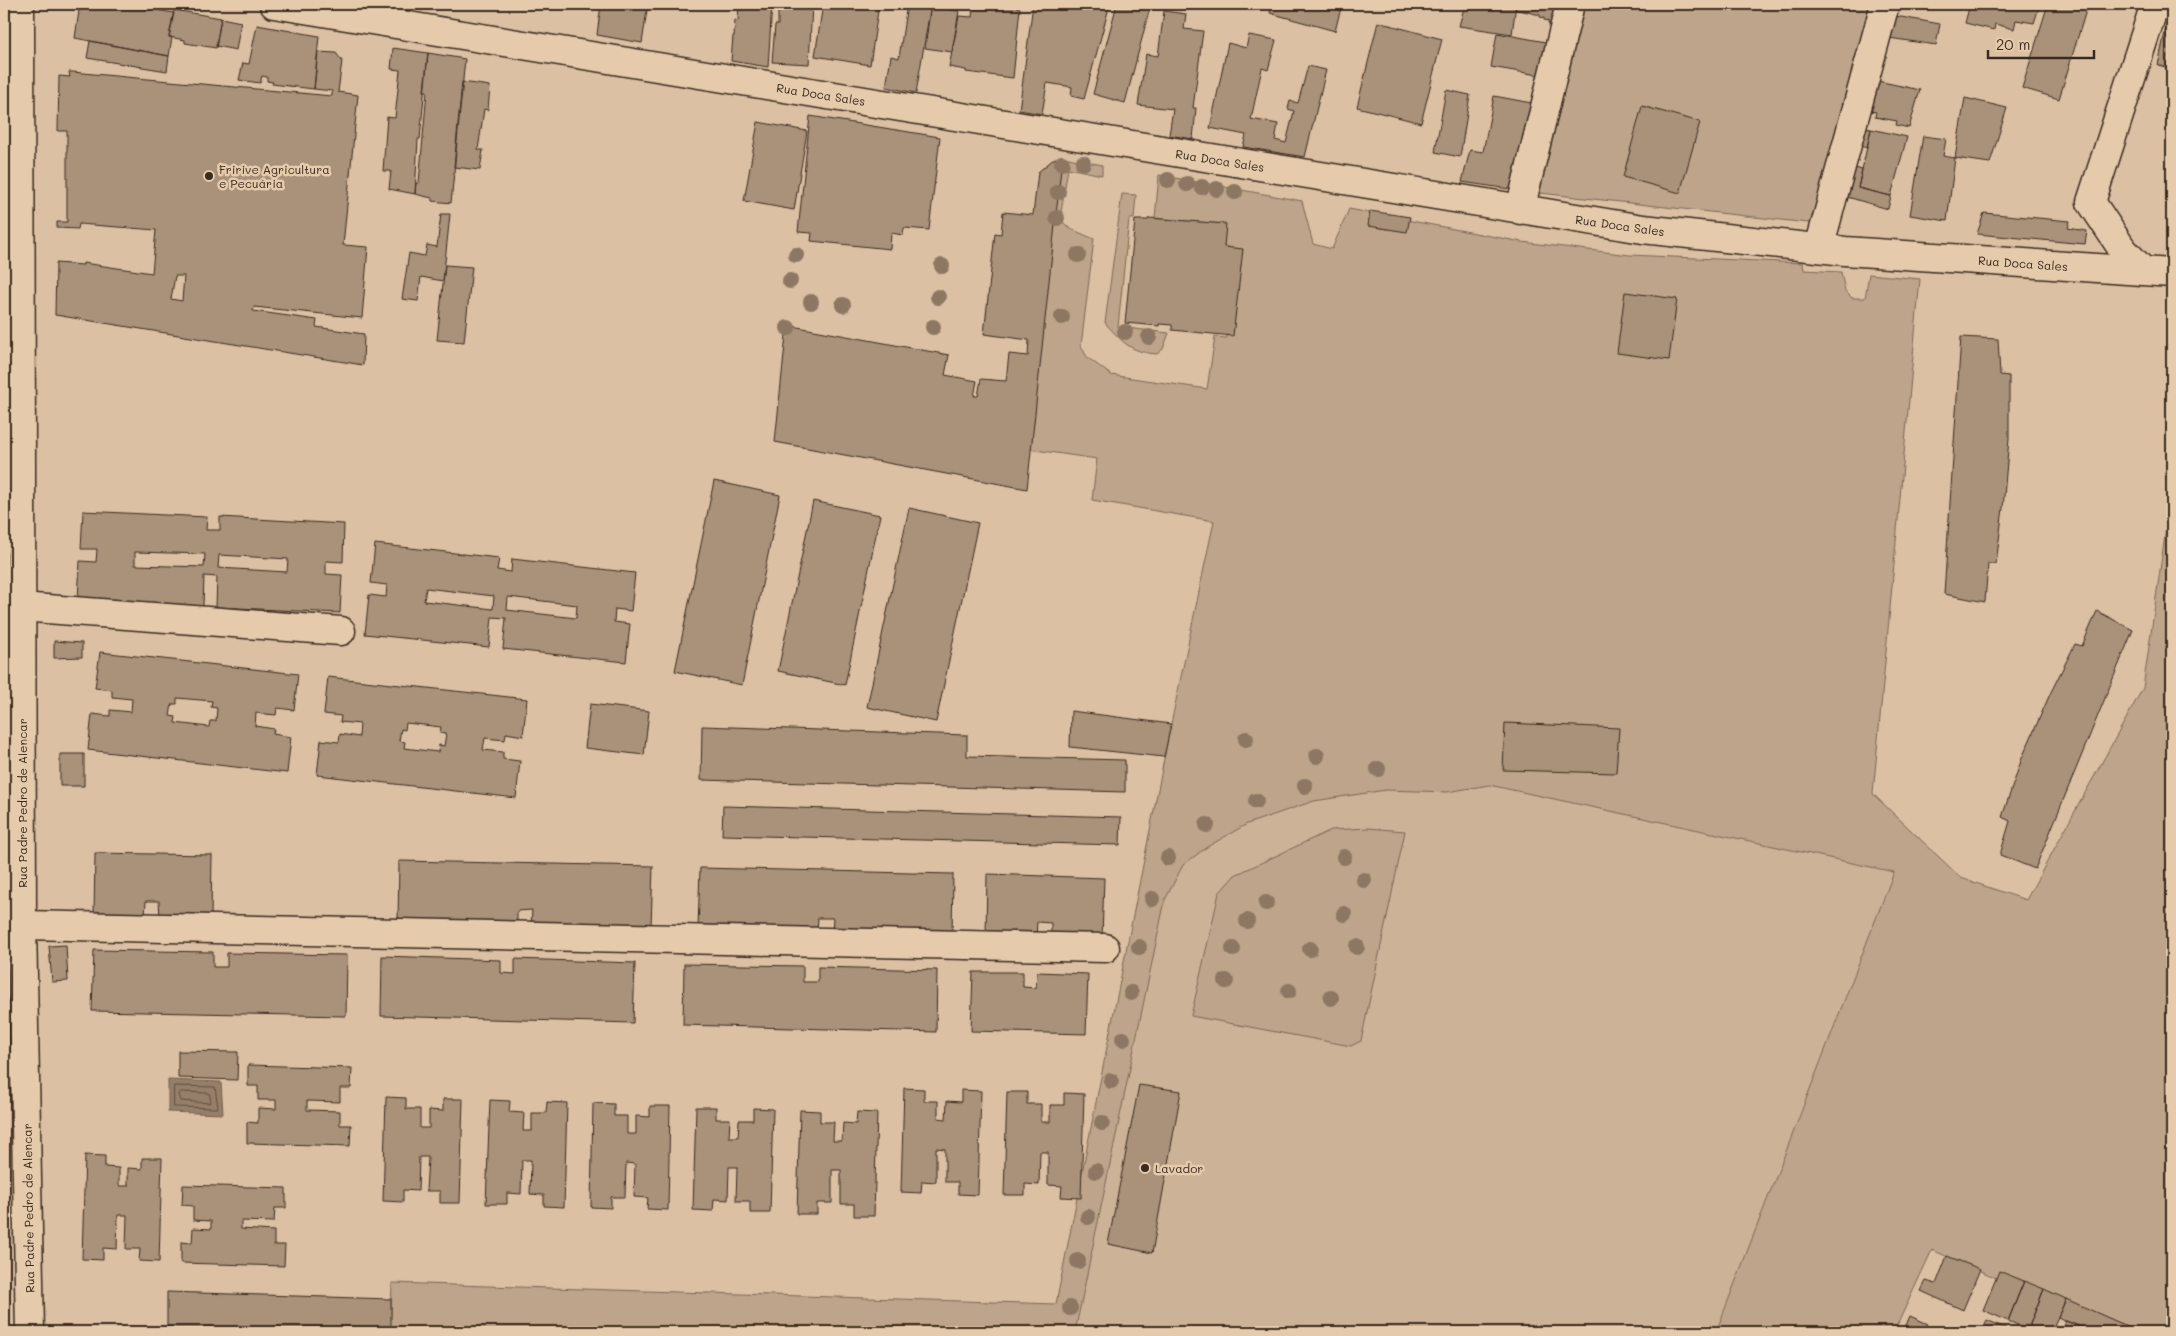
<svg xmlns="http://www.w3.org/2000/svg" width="2176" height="1336" font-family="Mali,sans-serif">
<rect width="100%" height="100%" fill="#dbc0a4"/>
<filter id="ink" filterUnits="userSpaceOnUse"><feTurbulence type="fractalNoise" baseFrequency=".02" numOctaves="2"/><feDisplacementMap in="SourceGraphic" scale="10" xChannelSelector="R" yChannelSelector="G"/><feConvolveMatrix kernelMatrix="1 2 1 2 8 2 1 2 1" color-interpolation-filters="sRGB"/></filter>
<g filter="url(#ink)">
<path fill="#ccb297" d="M1173,717L1894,872L1716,1332H1050Z"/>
<path fill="#bda48a" stroke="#7c6754" d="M1579,4H1877L1817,224L1531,192Z
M1059,156L1102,165V175L1068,168L1060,219L1069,228L1094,239L1081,346L1087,357L1111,375L1207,389L1215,337L1227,338L1238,249L1220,246L1223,224L1155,218L1159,175L1302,201L1313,244L1332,249L1349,209L1522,242L1630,255L1803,263L1804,270L1841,272L1845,291L1852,298H1865L1869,274L1920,279L1873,794L1961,878L2026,900L2143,688L2172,487V1332H2121L1932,1250L1894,1332H1716L1894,872L1489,785L1447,792L1386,790L1314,801L1247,824L1207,847L1183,865L1165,900L1075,1332H390L392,1283L1056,1304L1171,724L1214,521L1092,500L1097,459L1028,449Z
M1122,194L1136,195L1134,219H1129L1118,327L1169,333L1163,349L1157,354C1129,352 1123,342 1105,323Z
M1368,828L1405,831L1361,1041L1351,1046L1191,1016L1219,893L1235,875L1331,830Z"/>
<path fill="#957f69" stroke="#715d4b" d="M168,1080L221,1082L223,1114L168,1112Z"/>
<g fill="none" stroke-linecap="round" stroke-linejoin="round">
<path stroke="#5f4c3c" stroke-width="1" d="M174,1086L215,1087L218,1108L174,1107Z
M181,1092L209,1093L211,1101L209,1103L181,1101L179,1094Z"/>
</g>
<path fill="#a9917a" stroke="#3b2a1e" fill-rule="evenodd" d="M80,4H120L174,13L169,37H172L169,56L75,38Z
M601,4H648L642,43L597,35Z
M739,4H772L768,67L731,61L733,36H734L735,20L738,21Z
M778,4H812L809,64L772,62L775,25H778Z
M823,4H879L870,65L815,56Z
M907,4H931L916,93L886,87L891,56L899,58Z
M931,4H940V8L959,11L952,52L925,48Z
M967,4H1016V7L1020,8L1013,78L966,72V70L949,67L959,16L972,17L973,4Z
M1033,4H1110L1084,99L1071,96L1072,87L1047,83L1042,114L1019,110Z
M1117,4H1151L1125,103L1093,94Z
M1272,4H1309L1321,7L1322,4H1342L1335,31L1270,13Z
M1465,4H1516L1512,34L1459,26Z
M1516,4H1561L1556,26L1548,24V21L1544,20V18L1540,17V15L1515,9Z
M1970,4H2040L2034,23L2016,20L2014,29L1995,24L1994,30L1965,23Z
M2048,4H2088L2059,99L2022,88Z
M2171,4H2172V69L2158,65Z
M174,10L221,18L216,48L185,43V40L169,37Z
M1164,11L1186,14L1184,29L1203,31L1193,108H1196L1193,139L1169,135L1173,109L1138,105L1146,54L1158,56Z
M1890,15L1940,24L1936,45L1889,38Z
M221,18L241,22L236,50L216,46Z
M1378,22L1442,39L1421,123L1357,107Z
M257,25L319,36L314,89L272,84L273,82L267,81V77L262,76L260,83L239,80L243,63L249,64Z
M1497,33L1551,43L1544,76L1491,67Z
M1249,35L1276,40L1268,70L1262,68L1251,119L1278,124L1275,140L1286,143L1294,111L1288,109L1290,101L1298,103L1308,66L1326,70L1305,157L1243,147L1246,135L1210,128L1228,43L1246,48Z
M90,41L169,56L167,71L87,58Z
M393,48L428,53L420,139H418L415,194L389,189L391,171H383L387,117L395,118L400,70L391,69Z
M318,52L336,53L342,61L338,92L358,95L343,245L368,247L362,318L254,307L253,311L317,320L316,327L364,334L363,365L55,315L56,263L83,265V263L152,273L156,230L79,224L78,229L57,228V222H67V131H58L59,76L70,77L69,72H72L332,96V91L314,89ZM175,276H184L182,301L171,299Z
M428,53L465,59L451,203L432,201V198L415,194L416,183H419L427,91H424Z
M1873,80L1920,90L1909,128L1896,125L1897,121L1875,117L1876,112L1866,110Z
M462,82L490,86L488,110L484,109L478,150H483L480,170L454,167Z
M1446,90L1470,95L1460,157L1435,152Z
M1494,96L1537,104L1516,190L1462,182L1470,150L1483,152Z
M1965,98L2007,108L1990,163L1955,158Z
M1642,106L1700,122L1680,193L1623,177Z
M810,116L940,137L929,230L904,228L903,235L891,233L890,249L811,241L812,233L798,232Z
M758,122L807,131L794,210L744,201Z
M1861,127L1871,129L1867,148L1857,145Z
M1871,129L1907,137L1891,196L1858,188Z
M1923,136L1946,139L1943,156L1955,158L1947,221L1910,215Z
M1055,158L1062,159L1027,489L775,442L787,325L949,355L945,375L977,381L974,396H978L981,379L1006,381L1009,354L1028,356L1029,340L984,334L995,233L1001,234L1003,212L1033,215L1038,172Z
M1852,167L1862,170L1858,188L1891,196L1888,209L1844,196Z
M1370,211L1410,217L1407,232L1368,226Z
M1984,213L2070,221L2068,228L2087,231L2085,244L1977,234Z
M441,214H450L443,281L421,277L418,301L402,299L409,253L425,256L427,245L437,247Z
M1149,218L1226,224L1224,247L1243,249L1233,336L1172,330V325L1159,324V326L1125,323L1135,220H1148Z
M445,265L472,267L464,342L437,340Z
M1625,292L1677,299L1669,360L1617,353Z
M1961,337L1998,339L2000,375L2009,376V439L2003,508L1996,564H1988L1985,602L1944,594Z
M714,481L780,495L742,685L675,671Z
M813,501L880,515L845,685L778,671Z
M909,508L978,523L936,722L867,707Z
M83,511L207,517L206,530H220V517L344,524L343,562L326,561V574L342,575L340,613L216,607L217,577L204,576L203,606L78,600L80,561L96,562L97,549H81ZM135,552L205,554L204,567L135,565ZM219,555L288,559L287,572L218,568Z
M375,544L499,558L497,570L511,572L512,559L635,573L631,611L615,609L614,622L630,624L626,662L503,649L506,618L492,617L489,647L365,634L369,595L386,597L387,585L371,583ZM426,588L494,596L493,609L424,601ZM508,597L577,605L576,618L507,610Z
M2097,611L2133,630L2035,869L2000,855L2010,821L2002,817L2022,758L2050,694L2075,644L2082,646Z
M54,641L82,643V657L54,658Z
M100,652L298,674L294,710L277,708L276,715L256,713L255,726L274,729L273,734L291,737L287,773L88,750L92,714L110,716V710L131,712L132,699L112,697V690L95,688ZM177,698L212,701L211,707L217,708L216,721H210L209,727L175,723L176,717L170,716L172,704H177Z
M328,677L527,699L523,736L506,733L505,740L485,738L483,750L503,752V759L520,761L516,798L317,775L321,740L339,742L340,734L359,737L360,724L340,722L341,716L324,714ZM406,723L441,727L440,733L446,734L444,746L439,745L438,752L404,748L405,742L399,741L401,729L405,730Z
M590,704L649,711L644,755L585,748Z
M1071,711L1171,724L1164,757L1070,747Z
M1505,723L1619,728L1616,773L1503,770Z
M702,726L967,735V756L1125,760V792L701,780Z
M60,754H84V786H60Z
M723,806L1121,817L1120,845L722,835Z
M95,853L212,855L211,917L160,916L159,901H146L145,915H94Z
M399,861L653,866L651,927L531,925L532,910L517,911V924L398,922Z
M700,868L953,874L952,934L832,932L833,918H818L817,932L698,929Z
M987,874L1104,878L1102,939L1051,937V923L1037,922L1036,937L986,936Z
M66,945L68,981L52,982L49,946Z
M94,950L213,952V967H227V953L347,955L346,1016L92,1011Z
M382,956L501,960V973L515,974V959L635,963L633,1023L381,1016Z
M684,964L803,966V982H818V967L937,970L936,1032L683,1025Z
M973,972H1023V987L1036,988L1037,972L1088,974L1086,1034L971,1031Z
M178,1051L238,1052L237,1080L178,1078Z
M248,1065L352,1068L351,1088H340V1102L307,1101V1110L340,1111V1125H351L350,1146L247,1143V1122L258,1123V1108L276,1109V1100H258V1086H248Z
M1139,1085L1181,1091L1152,1253L1108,1244Z
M904,1088L924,1089V1101H938V1118L946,1119L947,1101L961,1102V1090L981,1091L978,1195L958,1194V1182H945V1149L936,1148V1182L922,1181L921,1193L901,1192Z
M1007,1092H1027V1104H1041V1122H1050V1105H1064V1093L1084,1094L1081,1198L1061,1197L1062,1186L1048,1185V1152H1040L1039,1185L1025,1184V1195H1004Z
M386,1097L406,1098V1109H420V1128H429V1110L443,1111V1099H463L460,1203H440V1191H426L428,1157H419L418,1191L403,1190V1202L383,1201Z
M490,1100L510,1101L509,1112L524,1113L523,1131H532V1113H546L547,1102L567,1103L564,1207L544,1206V1195L530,1194L531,1160H522L521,1194L507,1193V1204H486Z
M593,1103L614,1104V1116H627V1134H636V1116L650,1117V1106H670L668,1210L647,1209L648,1198L634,1197L635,1164L626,1163L625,1197H611V1208L591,1207Z
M696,1107H716V1119H730L729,1137H738L739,1120H753V1108L773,1109L770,1213H750V1201H736L737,1167H729L728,1200L714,1199L713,1211L693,1210Z
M800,1110L820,1111V1122H834L833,1141H842L843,1123L856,1124L857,1112L877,1113L874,1216H854V1204H841V1170H832V1203H817V1214H797Z
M85,1155L105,1156V1167L119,1168V1186H128V1168L142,1169V1158H162L159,1262L139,1261L140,1249H126L127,1215H118L117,1249L103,1248V1260L82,1259Z
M183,1185L286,1188V1208H275L274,1222L241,1221V1229L274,1231V1245H285L284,1266L181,1263V1242L192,1243L193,1228L211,1229V1221L193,1220V1206L182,1205Z
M1947,1256L1980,1269L1963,1310L1921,1291L1926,1281L1936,1284Z
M1999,1271L2024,1281L2008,1321L1983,1310Z
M2024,1281L2044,1289L2028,1329L2008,1321Z
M2044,1289L2066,1299L2051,1332H2035L2028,1329Z
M167,1292L391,1299V1332H167Z
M2066,1299L2138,1331L2093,1332L2066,1321L2058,1317Z
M1910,1316L1928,1324L1924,1332H1903Z
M1987,1320L2014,1332H1981Z
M2066,1321L2093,1332H2061Z"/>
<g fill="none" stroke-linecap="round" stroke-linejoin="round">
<g stroke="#3b2a1e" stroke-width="31">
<path id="minor" d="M274,4L1643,229L1845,251L2172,273
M1520,210L1570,4
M1819,248L1885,4
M2143,271L2123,250L2091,202L2155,4
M20,607L341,631
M4,875H21
M22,925L1105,948"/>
</g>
<g stroke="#3b2a1e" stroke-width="31">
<path id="major" d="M20,4L22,925L30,1332"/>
</g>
<use href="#minor" stroke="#e5caac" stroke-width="28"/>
<use href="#major" stroke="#e5caac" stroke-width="28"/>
</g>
<g fill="#8d7763">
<circle cx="1062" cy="163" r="8"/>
<circle cx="1083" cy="163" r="8"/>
<circle cx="1168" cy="180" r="8"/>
<circle cx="1187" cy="184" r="8"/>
<circle cx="1202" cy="187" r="8"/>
<circle cx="1217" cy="189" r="8"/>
<circle cx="1058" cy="192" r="8"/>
<circle cx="1235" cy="192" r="8"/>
<circle cx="1057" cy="218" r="8"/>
<circle cx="796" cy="255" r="8"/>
<circle cx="1078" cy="255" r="8"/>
<circle cx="942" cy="266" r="8"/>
<circle cx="790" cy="281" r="8"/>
<circle cx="938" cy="297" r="8"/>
<circle cx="811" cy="302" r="8"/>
<circle cx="843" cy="305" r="8"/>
<circle cx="1062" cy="317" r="8"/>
<circle cx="933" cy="327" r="8"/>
<circle cx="788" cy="328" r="8"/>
<circle cx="1125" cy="332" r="8"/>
<circle cx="1149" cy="337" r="8"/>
<circle cx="1246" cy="739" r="8"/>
<circle cx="1317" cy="756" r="8"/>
<circle cx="1378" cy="769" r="8"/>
<circle cx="1305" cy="786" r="8"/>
<circle cx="1256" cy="801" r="8"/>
<circle cx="1207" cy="825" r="8"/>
<circle cx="1344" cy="857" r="8"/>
<circle cx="1168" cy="858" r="8"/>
<circle cx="1364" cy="880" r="8"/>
<circle cx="1152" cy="899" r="8"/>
<circle cx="1266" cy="903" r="8"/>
<circle cx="1344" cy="914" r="8"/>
<circle cx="1247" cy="921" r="8"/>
<circle cx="1139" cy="947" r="8"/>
<circle cx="1357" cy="947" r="8"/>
<circle cx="1233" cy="949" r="8"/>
<circle cx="1310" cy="949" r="8"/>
<circle cx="1226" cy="981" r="8"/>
<circle cx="1289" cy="991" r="8"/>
<circle cx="1131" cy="993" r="8"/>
<circle cx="1331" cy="998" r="8"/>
<circle cx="1123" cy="1039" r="8"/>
<circle cx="1111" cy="1081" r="8"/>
<circle cx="1102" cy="1123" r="8"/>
<circle cx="1096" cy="1171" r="8"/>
<circle cx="1088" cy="1217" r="8"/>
<circle cx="1078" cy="1261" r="8"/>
<circle cx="1070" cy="1308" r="8"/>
</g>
</g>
<g fill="#3b2a1e" stroke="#e5caac" stroke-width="2">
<circle cx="209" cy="176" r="5"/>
<circle cx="1145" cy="1168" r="5"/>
</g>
<g text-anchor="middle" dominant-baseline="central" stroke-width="5" stroke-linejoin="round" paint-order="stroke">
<g font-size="12" fill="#3b2a1e" stroke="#e5caac">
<text transform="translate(821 94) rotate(9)">Rua Doca Sales</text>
<text transform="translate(1220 160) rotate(9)">Rua Doca Sales</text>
<text transform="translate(1620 225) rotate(8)">Rua Doca Sales</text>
<text transform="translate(2023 263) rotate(4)">Rua Doca Sales</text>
<text transform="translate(22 803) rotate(-90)">Rua Padre Pedro de Alencar</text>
<text transform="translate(28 1208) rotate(-91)">Rua Padre Pedro de Alencar</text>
</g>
<g font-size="12" fill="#3b2a1e" stroke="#e5caac" text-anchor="start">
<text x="219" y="169">Fririve Agricultura<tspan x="219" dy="14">e Pecuária</tspan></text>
<text x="1155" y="1168">Lavador</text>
</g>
</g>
<rect width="2176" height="1336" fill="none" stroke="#e5caac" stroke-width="20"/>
<rect x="10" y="10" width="2156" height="1316" fill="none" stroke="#3b2a1e" stroke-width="2" filter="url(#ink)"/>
<path d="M1988 50v8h106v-8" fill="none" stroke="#3b2a1e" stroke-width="2.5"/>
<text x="1996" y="50" font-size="15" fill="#3b2a1e" stroke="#e5caac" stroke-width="4" paint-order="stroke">20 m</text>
</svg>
